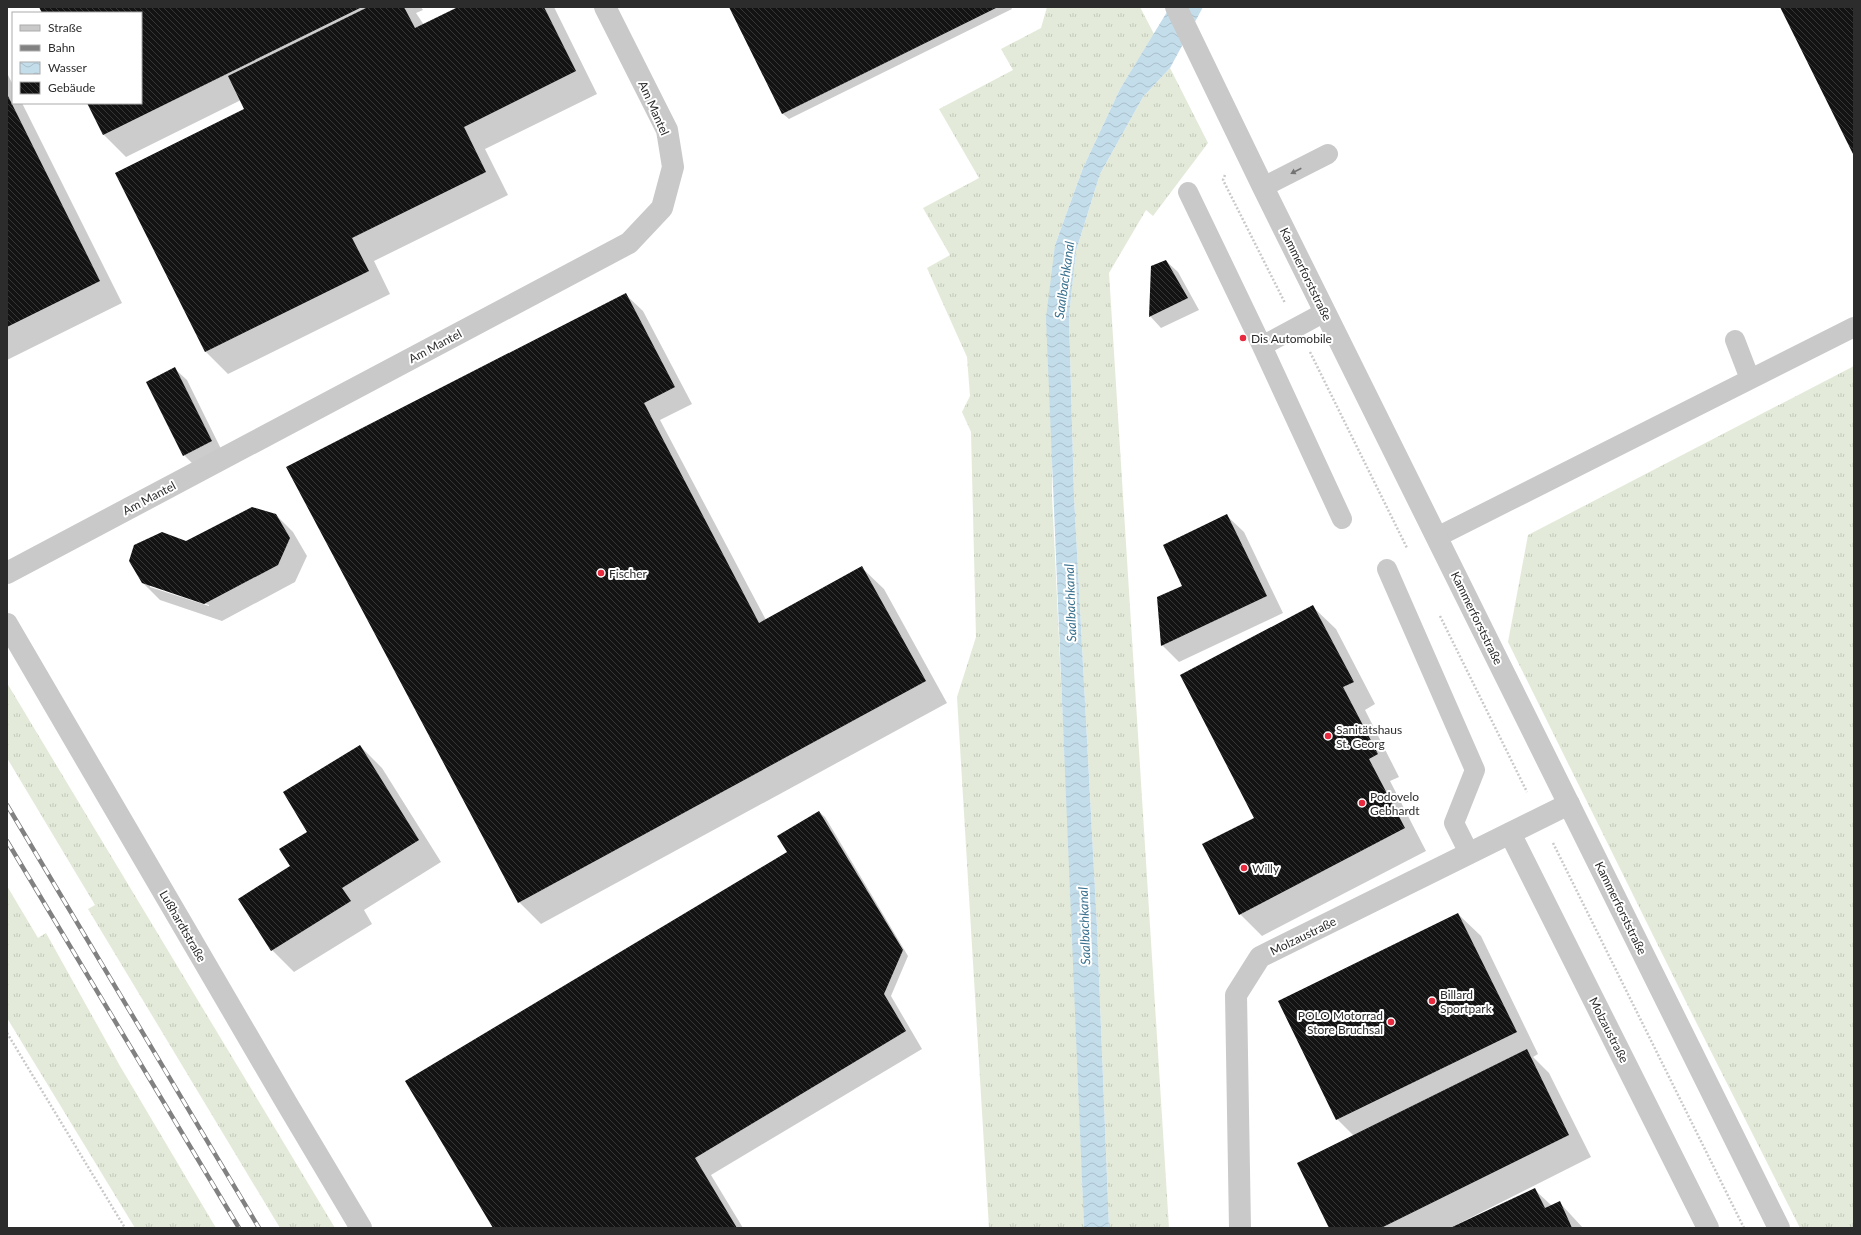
<svg xmlns="http://www.w3.org/2000/svg" width="1861" height="1235" font-family="Lato,sans-serif">
<defs>
<pattern id="grass-tufts" width="24" height="20" patternUnits="userSpaceOnUse"><rect width="24" height="20" fill="#e3ead9"/><path d="M3 7l-1-3M5 7V3M7 7l1-3M15 17l-1-3M17 17v-4M19 17l1-3" fill="none" stroke="#c3c9ba"/></pattern>
<pattern id="water-waves" width="16" height="10" patternUnits="userSpaceOnUse"><rect width="16" height="10" fill="#c4ddeb"/><path d="M0 5q4-4 8 0t8 0" fill="none" stroke="#a9beca"/></pattern>
<pattern id="building-back-hatch" width="6" height="6" patternUnits="userSpaceOnUse"><rect width="6" height="6" fill="#131313"/><path d="M-1 5l2 2M0 0l6 6M5-1l2 2" fill="none" stroke="#363636"/></pattern>
</defs>
<rect width="100%" height="100%" fill="#fff"/>
<path fill="url(#grass-tufts)" d="M1047,7H1140L1154,34L1120,89L1083,168L1055,245L1052,495L1073,927L1084,1228H989L957,697L976,637L971,432L962,412L970,396L967,357L927,268L950,255L923,208L979,178L939,109L1013,70L1001,49L1041,28Z
M1170,68L1208,143L1153,216L1146,210L1109,273L1169,1228H1109L1097,927L1074,496L1069,316L1076,251L1100,174L1143,97Z
M1854,366V1228H1800L1691,1012L1508,642L1528,535Z
M7,683L37,733L335,1228H280L88,909L95,905L7,758Z
M7,886L38,938L46,933L120,1066L216,1228H135L7,1018Z"/>
<path fill="url(#water-waves)" d="M1170,7H1203L1170,68L1143,97L1100,174L1076,251L1069,316L1074,496L1097,927L1109,1228H1084L1046,318L1055,245L1083,168L1120,89Z"/>
<path fill="#0003" fill-rule="evenodd" d="M40,7H421L423,10L416,13L424,25L460,7H554L597,94L485,149L508,195L374,261L390,294L228,374L206,352L117,173L245,109L241,100L126,157L104,135L88,103H141V13H43Z
M730,7H1011L1012,9L789,119L783,114Z
M7,73L13,85V103H22L122,303L7,360Z
M1166,261L1178,272L1199,310L1161,328L1150,316Z
M625,294L643,311L692,404L660,420L766,620L861,567L884,589L947,703L541,924L519,902Z
M175,369L187,380L223,453L196,467L184,455Z
M276,515L293,532L307,556L295,582L222,621L160,600L142,582L186,542ZM150,585L209,605V606L150,587Z
M1226,515L1244,532L1283,613L1179,662L1162,645L1183,586Z
M1313,607L1336,629L1375,704L1365,710L1399,777L1390,781L1426,851L1262,936L1240,914L1255,818Z
M360,746L382,768L441,862L364,910L372,924L294,972L272,950L309,832Z
M819,812L825,817L908,956L891,996L922,1049L711,1175L743,1228H494Z
M1458,914L1481,936L1538,1054L1533,1057L1549,1073L1591,1157L1450,1228H1330L1354,1136L1337,1119Z
M1535,1190L1552,1206L1560,1203L1583,1228H1452Z"/>
<path fill="url(#building-back-hatch)" d="M39,7H362L103,135L87,103H141V13H42Z
M368,7H404L415,28L458,7H544L576,71L464,127L486,172L352,238L369,271L205,352L115,173L244,109L228,76Z
M729,7H998L782,114Z
M1780,7H1854V156Z
M7,94L100,281L7,327Z
M1166,260L1188,298L1149,317L1151,266Z
M626,293L675,387L644,403L759,623L862,566L926,681L518,903L286,467Z
M175,367L212,441L183,456L146,382Z
M252,507L276,514L290,538L278,565L204,604L142,583L129,561L134,545L162,532L186,541Z
M1227,514L1267,596L1161,646L1157,597L1182,586L1163,545Z
M1313,605L1354,682L1343,687L1378,754L1369,759L1405,828L1239,915L1202,844L1254,818L1180,675Z
M360,745L419,840L342,888L351,901L271,951L238,899L290,866L279,849L307,832L283,792Z
M819,811L903,950L884,994L906,1031L695,1158L737,1228H493L405,1081L787,852L777,836Z
M1458,913L1517,1032L1336,1120L1278,1001Z
M1527,1049L1569,1135L1381,1228H1329L1297,1163Z
M1535,1188L1545,1208L1560,1201L1572,1228H1450Z"/>
<g fill="none" stroke-linecap="round" stroke-linejoin="round">
<path stroke="#c9c9c9" stroke-width="2.5" stroke-dasharray="2 2" stroke-linecap="butt" d="M1225,175L1223,180L1285,303
M1310,352L1407,548
M1440,616L1527,792
M1553,843L1744,1228
M7,1033L125,1228"/>
<path stroke="#c9c9c9" stroke-width="20" d="M1263,187L1328,154
M1188,192L1262,346
M1325,312L1262,346L1342,519
M1735,340L1750,379
M1437,537L1854,327
M1387,569L1475,770L1454,823L1469,853"/>
<path stroke="#c9c9c9" stroke-width="22" d="M7,573L629,243L662,208L673,167L667,130L605,7
M7,624L286,1102L361,1228
M1510,833L1708,1228
M1240,1228L1236,995L1260,957L1569,804"/>
<path stroke="#c9c9c9" stroke-width="22" d="M1176,7L1263,187L1779,1228"/>
<g stroke="#818181" stroke-width="4.5">
<path id="rail" d="M7,805L259,1228
M7,841L239,1228"/>
</g>
<use href="#rail" stroke="#fff" stroke-width="3" stroke-dasharray="9" stroke-linecap="butt"/>
</g>
<defs><path id="oneway-solid" d="M-6-.8H1V-3.2L6.5 0L1 3.2V.8H-6Z"/></defs>
<use fill="#737373" href="#oneway-solid" transform="translate(1296 171) rotate(153)"/>
<g fill="#e8293e" stroke="#fff" stroke-width="1.5">
<circle cx="1243" cy="338" r="4"/>
<circle cx="601" cy="573" r="4"/>
<circle cx="1328" cy="736" r="4"/>
<circle cx="1362" cy="803" r="4"/>
<circle cx="1244" cy="868" r="4"/>
<circle cx="1432" cy="1001" r="4"/>
<circle cx="1391" cy="1022" r="4"/>
</g>
<g text-anchor="middle" dominant-baseline="central" stroke-width="4" stroke-linejoin="round" paint-order="stroke">
<g font-size="12" fill="#2c2c2c" stroke="#fff">
<text transform="translate(654 108) rotate(66)">Am Mantel</text>
<text transform="translate(1306 274) rotate(64)">Kammerforststraße</text>
<text transform="translate(435 346) rotate(-28)">Am Mantel</text>
<text transform="translate(149 498) rotate(-28)">Am Mantel</text>
<text transform="translate(1477 618) rotate(64)">Kammerforststraße</text>
<text transform="translate(1621 908) rotate(64)">Kammerforststraße</text>
<text transform="translate(183 926) rotate(60)">Lußhardtstraße</text>
<text transform="translate(1303 936) rotate(-26)">Molzaustraße</text>
<text transform="translate(1609 1030) rotate(63)">Molzaustraße</text>
</g>
<g font-size="12" fill="#2c2c2c" stroke="#fff" text-anchor="start">
<text x="1251" y="338">Dis Automobile</text>
<text x="609" y="573">Fischer</text>
<text x="1336" y="729">Sanitätshaus<tspan x="1336" dy="14">St. Georg</tspan></text>
<text x="1370" y="796">Podovelo<tspan x="1370" dy="14">Gebhardt</tspan></text>
<text x="1252" y="868">Willy</text>
<text x="1440" y="994">Billard<tspan x="1440" dy="14">Sportpark</tspan></text>
<text x="1383" y="1015" text-anchor="end">POLO Motorrad<tspan x="1383" dy="14">Store Bruchsal</tspan></text>
</g>
<g font-size="13" font-style="italic" fill="#39718f" stroke="#fff">
<text transform="translate(1064 280) rotate(-82)">Saalbachkanal</text>
<text transform="translate(1070 603) rotate(-92)">Saalbachkanal</text>
<text transform="translate(1084 926) rotate(-92)">Saalbachkanal</text>
</g>
</g>
<rect width="1861" height="1235" fill="none" stroke="#2c2c2c" stroke-width="16"/>
<rect x="12" y="12" width="130" height="92" fill="#ffffff" stroke="#ababab"/>
<rect x="20" y="25" width="20" height="6" fill="#c9c9c9" stroke="#ababab"/>
<text x="48" y="32" font-size="12" fill="#2c2c2c">Straße</text>
<rect x="20" y="45" width="20" height="6" fill="#818181" stroke="#ababab"/>
<text x="48" y="52" font-size="12" fill="#2c2c2c">Bahn</text>
<rect x="20" y="62" width="20" height="12" fill="url(#water-waves)" stroke="#ababab"/>
<text x="48" y="72" font-size="12" fill="#2c2c2c">Wasser</text>
<rect x="20" y="82" width="20" height="12" fill="url(#building-back-hatch)" stroke="#ababab"/>
<text x="48" y="92" font-size="12" fill="#2c2c2c">Gebäude</text>
</svg>
